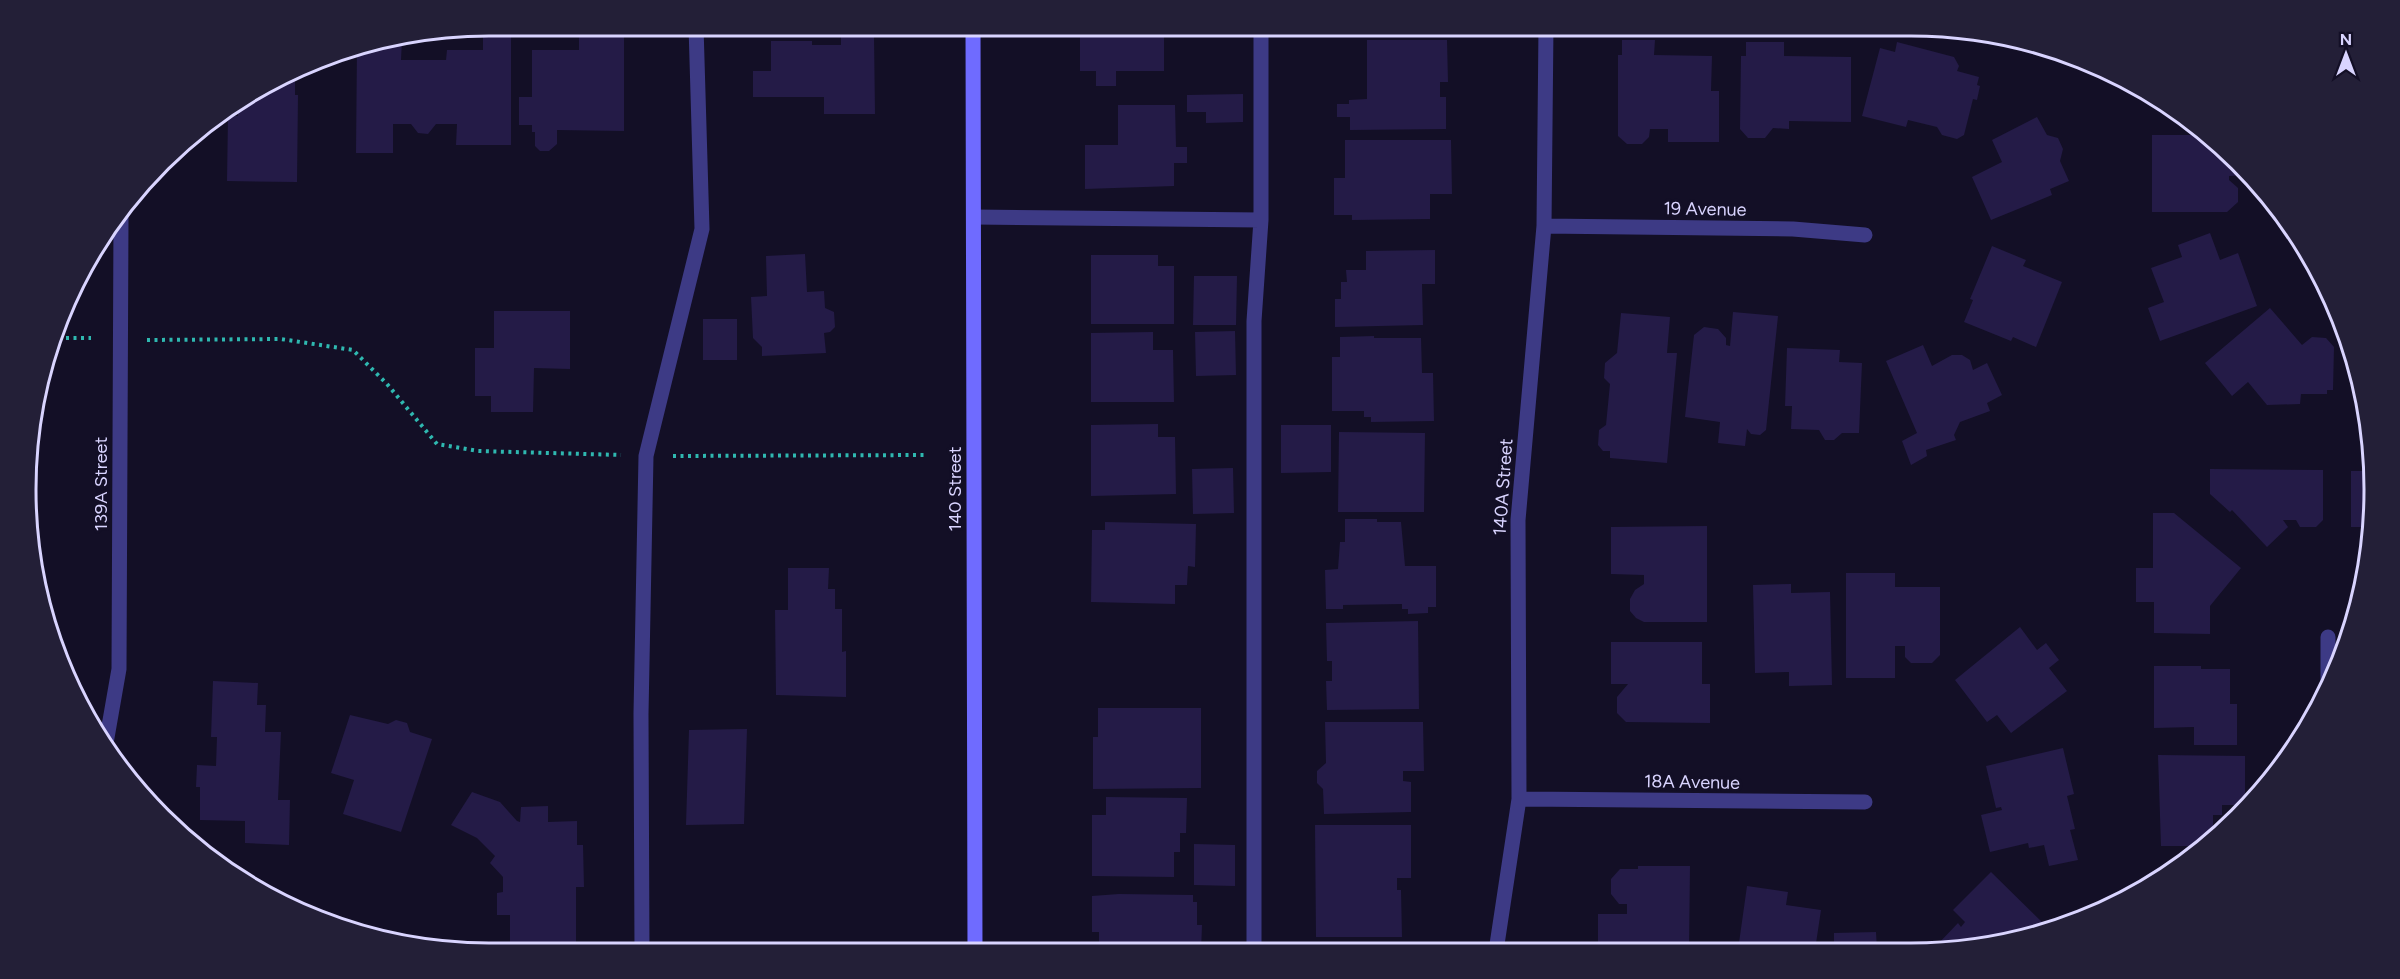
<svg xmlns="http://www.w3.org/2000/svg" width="2400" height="979" font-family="Figtree,sans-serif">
<rect width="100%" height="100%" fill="#130f26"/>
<path fill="#241b47" d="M1080,26H1164V71H1116V86H1096V71H1080Z
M579,32H624V131L557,130V144L549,151H540L535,146V132H532V125H519V97H532V50H579Z
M483,35L511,36V145H456L457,124H436L428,134L418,133L411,124H393V153H356L357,47L402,40L401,60H446L447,50H483Z
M841,36H874L875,114H824V97H753V71H771V41H812V45H841Z
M1367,40H1447L1448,82H1440V97H1446V129L1350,130V117H1337V104H1349V100L1367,99Z
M1622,40H1655L1654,55L1712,56L1711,91H1719V142H1668V129H1650L1649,137L1642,144H1627L1618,136V55H1622Z
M1746,42H1784V56L1851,57V122L1789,121V129L1773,128L1765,138H1748L1740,129L1741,56H1746Z
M1897,42L1954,57L1959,66L1957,71L1979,77L1977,85L1980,86L1977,100L1973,99L1964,135L1957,139L1942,135L1937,127L1908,120L1906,127L1862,116L1880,48L1895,52Z
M295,71V95H298L297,182L227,181L228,116H238V102L258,87Z
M1243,94V122L1206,123V112H1187V95Z
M1118,105H1175L1176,147H1187V163H1174V186L1085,189V145H1118Z
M2037,117L2047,135L2058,138L2063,149L2060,161L2069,181L2050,189L2052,195L1991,220L1972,177L2002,162L1992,140Z
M2152,135H2208L2216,140L2249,175L2229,176V180L2238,188V202L2227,212H2152Z
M1345,140H1451L1452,194H1430V219L1352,220V215H1334V178H1345Z
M2210,233L2220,260L2238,253L2257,306L2160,341L2148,308L2164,302L2151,268L2182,257L2178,245Z
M1992,246L2026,260L2023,266L2062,282L2036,347L2013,337L2011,341L1964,322L1973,300L1970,299Z
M1435,250V284H1422L1423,325L1335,327V299H1341V282H1347L1346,270H1366V251Z
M805,254L807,292L824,291L825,308L834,312L835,327L830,332L824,333L826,353L762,356V347L753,338L751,297L767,296L766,256Z
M1091,255H1158V266H1174V324H1091Z
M1194,276H1237L1236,325H1193Z
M2270,308L2302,345L2312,337L2326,338L2334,347L2333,390H2327V394H2301L2300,404L2267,405L2248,382L2232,396L2205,363Z
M494,311H570V369L534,368L533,412H491V396H475V348H494Z
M1733,312L1778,316L1766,430L1760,435L1751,434L1747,429L1745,446L1718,443L1720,422L1685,417L1694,335L1704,327L1718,329L1726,338V345L1730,346Z
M1621,313L1670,317L1667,353H1677L1667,463L1610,458V451H1603L1598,445L1599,430L1606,425L1610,384L1604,378L1605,363L1617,353Z
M703,319H737V360H703Z
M1235,331L1236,375L1196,376L1195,332Z
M1153,332V350H1173L1174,402H1091V333Z
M1374,336V338H1421L1422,373H1433L1434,421L1371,422V417H1364V411H1332V357H1340V337Z
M1923,345L1932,366L1952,355H1962L1970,360L1973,370L1987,363L2002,395L1987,403L1990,411L1960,422L1954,435L1956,440L1926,450L1927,456L1911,465L1902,441L1917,433L1886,361Z
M1787,348L1840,350L1839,362L1862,363L1859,433H1842L1834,440H1825L1819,430L1791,429L1792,406H1785Z
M1158,424V437H1175L1176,494L1091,496V425Z
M1281,425H1331V472L1281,473Z
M1339,432L1425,433L1424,512H1338Z
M1233,468L1234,513L1193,514L1192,469Z
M2210,469L2323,470V520L2316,527H2300L2296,520H2283L2288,527L2267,547L2232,510L2230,512L2210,494Z
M2351,471H2373L2371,527H2351Z
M2153,513H2174L2241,568L2210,606V634L2154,633V602H2136V568H2153Z
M1345,519H1377V522H1401L1405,566H1436V607H1428V613L1408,614V609H1402V604L1343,605V609H1326L1325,570L1338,569L1340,542H1345Z
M1105,522L1196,524L1195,567L1188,566L1187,585H1175V604L1091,602L1092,530H1105Z
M1707,526V622H1644L1636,618L1630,611V599L1635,590L1644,584V575L1611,574V527Z
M788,568H829L828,589H835V609H842V652L846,651V697L776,695L775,610H788Z
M1846,573H1895V587H1940V655L1932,663H1911L1905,657V646H1895V678H1846Z
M1791,584V593L1830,592L1832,685L1789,686V672L1755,673L1753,585Z
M1418,621L1419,709L1327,710L1326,681H1332V661H1327L1326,623Z
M2020,627L2037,650L2046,643L2059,660L2049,668L2067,691L2011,733L1997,715L1987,722L1955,680Z
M1611,642H1702V684H1710V723L1626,722L1617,713V697L1628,684H1611Z
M2154,666H2201V669H2230V704H2237V745H2194V727L2154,728Z
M213,681L258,683L257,705H266L265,732H281L278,800H290L289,845L245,843V821L200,820V787H196L197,765L216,766L217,737H211Z
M1098,708H1201V788L1093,789V737H1098Z
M350,715L388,724L396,720L407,723L410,732L432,739L401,832L343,814L354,780L331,773Z
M1325,722H1423L1424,771H1403V781L1411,782V812L1324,814L1323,789L1317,783V771L1326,763Z
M747,729L744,824L686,825L689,730Z
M2063,748L2074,794L2067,796L2075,829L2070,830L2078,860L2049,866L2044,845L2029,848L2028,843L1990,852L1981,815L2002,810L2001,807L1996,808L1986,766Z
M2158,755L2245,756V805H2222V815H2213V841L2204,846H2161Z
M472,792L500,802L517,821L520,822L521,807L548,806V822L577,821V845H583L584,887H576V948H510V915H497V893L503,892V877L490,863L495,856L477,838L451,825Z
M1106,797L1187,798L1186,833H1180V852H1174V877L1092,876V815H1106Z
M1315,825H1411V878H1397V890H1401L1402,937H1316Z
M1194,844L1235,845V886L1194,885Z
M1638,866H1690L1689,950H1598V914H1627V904H1619L1611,894V879L1620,869H1638Z
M1991,872L2047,927L1971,949L1942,950L1937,945L1958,923L1961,927L1965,922L1953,910Z
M1747,886L1788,892L1786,905L1821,910L1815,950H1738Z
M1119,894L1193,895V902H1197V925H1202L1201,952H1099V932H1092V896Z
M1876,932L1877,950H1834V933Z"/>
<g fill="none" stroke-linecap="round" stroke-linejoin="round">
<path stroke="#2fb8b0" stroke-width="4" stroke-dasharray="3 4.5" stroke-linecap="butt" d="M51,338H91
M147,340L281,339L353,350L387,384L437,444L478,451L621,455
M673,456L928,455"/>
<path stroke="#3d3a85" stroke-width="15" d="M974,217L1261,220
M1254,951V321L1261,220V26
M642,953L641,714L646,456L702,229L696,26"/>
<path stroke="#3d3a85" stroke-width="15" d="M1544,226L1793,229L1865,235
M2328,637V683
M105,749L119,669L121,218
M1519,799L1865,802
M1496,951L1519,799L1518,520L1544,226L1546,26"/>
<path stroke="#6f6bff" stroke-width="15" d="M973,26L975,952"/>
</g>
<g text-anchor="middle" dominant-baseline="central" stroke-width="6" stroke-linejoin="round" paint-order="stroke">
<g font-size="18" fill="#d9d4ff" stroke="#130f26">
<text transform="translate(1705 209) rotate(1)">19 Avenue</text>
<text transform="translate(101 484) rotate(-90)">139A Street</text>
<text transform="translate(1503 487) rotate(-86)">140A Street</text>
<text transform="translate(955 489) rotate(-90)">140 Street</text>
<text transform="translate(1692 782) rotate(1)">18A Avenue</text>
</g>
</g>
<path d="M0 0H2400V979H0ZM489 36H1911A453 453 0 0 1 2364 489V490A453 453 0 0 1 1911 943H489A453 453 0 0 1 36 490V489A453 453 0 0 1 489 36Z" fill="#231f37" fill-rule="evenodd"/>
<path fill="none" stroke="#d9d4ff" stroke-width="3" d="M489 36H1911A453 453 0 0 1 2364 489V490A453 453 0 0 1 1911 943H489A453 453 0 0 1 36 490V489A453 453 0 0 1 489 36Z"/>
<g transform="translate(2346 54)" stroke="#130f26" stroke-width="4.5" paint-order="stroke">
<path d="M0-4.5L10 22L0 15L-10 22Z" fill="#d9d4ff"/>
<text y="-9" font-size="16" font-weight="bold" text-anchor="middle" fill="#d9d4ff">N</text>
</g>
</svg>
